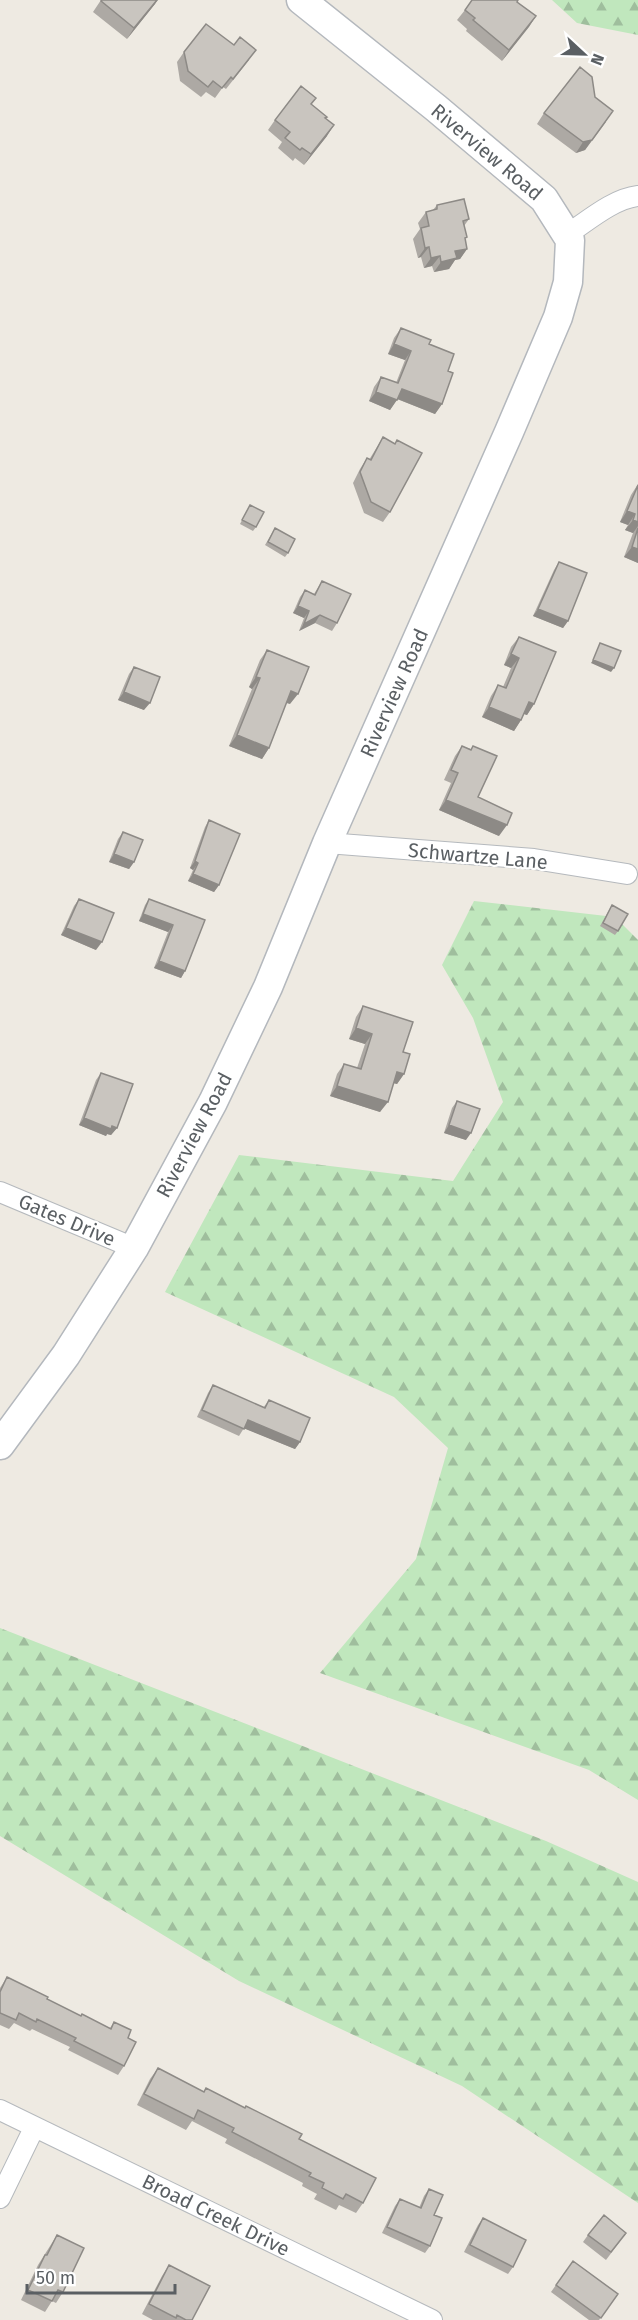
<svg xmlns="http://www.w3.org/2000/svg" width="638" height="2320" font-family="'Fira Sans',sans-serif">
<defs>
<pattern id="forest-firs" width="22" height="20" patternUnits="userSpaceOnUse" patternTransform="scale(1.5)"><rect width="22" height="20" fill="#c0e7bd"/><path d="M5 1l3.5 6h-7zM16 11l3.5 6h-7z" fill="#9fbe9d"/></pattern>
</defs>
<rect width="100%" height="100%" fill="#eeeae2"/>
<path fill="url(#forest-firs)" d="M552,0H638V35L577,23Z
M474,901L615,917L638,940V1800L589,1770L320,1673L416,1559L448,1448L394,1397L165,1292L239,1155L453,1181L503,1102L473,1018L442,965Z
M0,1628L546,1841L638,1882V2203L462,2086L239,1981L0,1836Z"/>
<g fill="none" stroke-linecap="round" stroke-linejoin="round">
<g stroke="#b5b9bd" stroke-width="22">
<path id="street" d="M568,234C589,220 613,199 638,196
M327,843L534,859L627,874
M0,1192L134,1248
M0,2110L432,2320
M0,2198L34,2128"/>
</g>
<g stroke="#b4b8bd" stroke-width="31">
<path id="secondary" d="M0,1445L66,1355L134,1248L213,1102L268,987L327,843L509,432L558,317L568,282L570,240L544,199L436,108L301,0"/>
</g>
<use href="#street" stroke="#fff" stroke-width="20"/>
<use href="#secondary" stroke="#fff" stroke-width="28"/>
</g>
<path fill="#ada9a4" d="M101,0H158L127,39L93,12Z
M517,2L536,16L502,61L466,31L467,29L457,20L465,10Z
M184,52L249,60L226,89L223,87L215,98L206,92L201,97L180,81L177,62Z
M595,97L606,122L585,150L576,153L537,124L544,113Z
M311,105L325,118L327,136L304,165L295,158L293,161L278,148L282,142L268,130L275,120Z
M437,205L469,219L464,226L465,240L467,249L460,259L455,260L449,269L434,272L432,266L424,268L421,257L418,258L413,239L420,229L418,223L426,212L433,210Z
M401,328L429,344L448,371L442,404L435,414L397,399L390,410L369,401L374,387L381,377L396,383L405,360L388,354L394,338Z
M383,437L390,512L383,522L364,513L353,483L360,469L367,458L369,460Z
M638,484V563L624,557L633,533L625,530L628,525L620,522L631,495Z
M250,505L256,527L253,531L240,524Z
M275,528L288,553L285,557L265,545Z
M559,562L568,621L563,628L533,616L554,570Z
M322,581L337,623L332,631L315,623L299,631L304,618L293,613L300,597L305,590L314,594Z
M519,637L534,704L527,715L524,714L521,720L514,731L482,717L491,696L498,685L503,687L511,668L504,665L511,647Z
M267,650L290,704L286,703L269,748L262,759L229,746L252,689L249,687L260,660Z
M134,667L144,710L118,700L129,674Z
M462,746L471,749L473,746L478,797L499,836L439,810L451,783L444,780L455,756Z
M209,820L219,885L214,892L188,881L193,870L190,868L205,827Z
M123,832L134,862L129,869L109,862L118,839Z
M79,899L96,950L61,935L74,906Z
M149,899L205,920L185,971L181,978L154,968L168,932L139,921L145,905Z
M612,905L618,931L615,935L600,926Z
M363,1006L403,1052L404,1074L397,1084L393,1083L380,1112L330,1096L337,1074L344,1064L357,1068L365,1044L349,1039L356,1017Z
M101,1073L117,1128L111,1135L107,1134L106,1136L79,1125L96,1080Z
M457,1101L466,1140L444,1133L452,1108Z
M213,1385L263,1408L269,1400L300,1442L295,1449L244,1428L239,1436L197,1417L208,1393Z
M7,1977L47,1999L80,2016L110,2028L114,2022L128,2038L124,2066L118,2075L68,2050L70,2047L32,2029L30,2031L14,2023L9,2029L0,2025V1988Z
M158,2068L203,2092L206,2088L299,2139L363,2203L356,2213L339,2205L336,2210L314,2199L317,2194L302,2186L303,2183L225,2143L227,2139L192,2121L186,2130L137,2105L150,2079Z
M429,2189L434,2215L430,2246L425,2253L382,2233L395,2206L400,2199L419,2208L424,2196Z
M483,2218L513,2267L508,2274L464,2252L478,2225Z
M57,2235L63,2292L56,2303L52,2301L45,2312L21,2300L38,2265Z
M588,2235L621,2240L606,2260L583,2242Z
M573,2261L618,2294L599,2320H589L551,2292Z
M169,2265L192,2320H153L142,2314L162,2276Z"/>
<path fill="#8d8a86" d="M157,0L155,4L127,39L134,28Z
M536,16L529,27L502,61L509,50Z
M613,111L585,150L576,153L583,142Z
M334,125L327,136L304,165L311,154Z
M429,247L421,257L418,258L425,248Z
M467,249L460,259L455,260L449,269L434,272L441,262L455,251Z
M440,256L432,266L424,268L431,258Z
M394,344L411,351L405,360L388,354Z
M402,389L442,404L435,414L395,398Z
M376,392L397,400L390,410L369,401Z
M627,511L635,514L628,525L620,522Z
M633,520L638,522V526L633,533L625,530Z
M632,547L638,549V563L624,557Z
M298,606L309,611L304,618L293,613Z
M538,609L568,621L563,628L533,616Z
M320,615L315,623L299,631L304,624Z
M511,654L519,658L511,668L504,665Z
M593,660L614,668L611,672L591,663Z
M256,677L260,678L252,689L249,687Z
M291,691L298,694L290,704L283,701Z
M124,692L150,703L144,710L118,700Z
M529,702L534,704L527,715L521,713Z
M489,707L521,720L514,731L482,717Z
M237,735L269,748L262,759L229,746Z
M446,800L507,825L499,836L439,810Z
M114,854L134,862L129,869L109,862Z
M195,861L198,863L193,870L190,868Z
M193,874L219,885L214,892L188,881Z
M143,914L173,925L168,932L139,921Z
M66,928L102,942L96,950L61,935Z
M159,961L185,971L181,978L154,968Z
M356,1028L372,1034L365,1044L349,1039Z
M397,1072L404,1074L397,1084L390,1082Z
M337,1086L388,1102L380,1112L330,1096Z
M84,1118L112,1126L117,1128L111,1135L107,1134L106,1136L79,1125Z
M449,1125L471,1133L466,1140L444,1133Z
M248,1420L300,1442L295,1449L243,1428Z"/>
<path fill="#c9c5bf" stroke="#8d8a86" stroke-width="1.5" d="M102,0H157L134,28L101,1Z
M472,0H518L517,2L536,16L509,50L473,20L475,18L465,10Z
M206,24L234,45L240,37L256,50L233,79L231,77L222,88L213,81L208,87L188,71L184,52Z
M580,67L592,77L595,97L613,111L592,140L583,142L544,113Z
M301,86L316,98L311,104L327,117L325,118L334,125L311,154L302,148L300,150L285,138L290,132L275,120Z
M464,199L469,219L463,221L467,237L465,238L467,249L455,251L457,258L441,262L440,256L431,258L429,247L425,248L421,228L429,226L426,212L437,209V205Z
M401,328L431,340L429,344L454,354L448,371L453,373L442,404L402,389L397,400L376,392L381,377L398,383L411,351L394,344Z
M383,437L395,444L397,440L422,453L390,512L371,502L360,472L367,458L371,460Z
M638,485V522L633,520L635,514L627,511Z
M250,505L264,512L256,527L242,520Z
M275,528L295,539L288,553L268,542Z
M638,528V549L632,547Z
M559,562L587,573L568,621L538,609Z
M322,581L351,594L337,623L320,615L304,624L309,611L298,606L305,590L315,595Z
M519,637L556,652L534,704L529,702L521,720L489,707L498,685L506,688L519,658L511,654Z
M600,643L621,651L614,668L593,660Z
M267,650L309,667L298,694L291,691L269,748L237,735L260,678L256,677Z
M134,667L160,677L150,703L124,692Z
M462,746L471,750L473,746L497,756L478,797L512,813L507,825L446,800L458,773L451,770Z
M209,820L240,834L219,885L193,874L198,863L195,861Z
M123,832L143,840L134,862L114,854Z
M79,899L114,913L102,942L66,928Z
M149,899L205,920L185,971L159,961L173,925L143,914Z
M612,905L628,914L618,931L603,923Z
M363,1006L413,1022L403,1052L410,1054L404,1074L397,1072L388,1102L337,1086L344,1064L361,1069L372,1034L356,1028Z
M101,1073L133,1084L117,1128L112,1126L111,1129L84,1118Z
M457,1101L480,1109L471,1133L449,1125Z
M213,1385L265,1408L269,1400L310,1418L300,1442L248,1420L244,1429L202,1410Z
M7,1977L48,1997L47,1999L81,2016L82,2014L111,2029L114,2022L131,2030L128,2038L136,2042L124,2066L74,2041L76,2038L37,2019L36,2022L19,2013L16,2020L0,2013V1992Z
M158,2068L204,2092L206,2088L245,2108L246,2106L302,2134L299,2139L376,2178L363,2203L346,2194L343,2199L322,2188L324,2183L309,2176L311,2173L232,2132L234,2128L198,2110L194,2119L144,2094Z
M429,2189L443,2195L434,2215L442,2218L430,2246L387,2227L400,2199L421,2208Z
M604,2215L626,2233L611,2252L588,2235Z
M483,2218L526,2240L513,2267L470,2245Z
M57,2235L84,2248L63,2292L58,2290L52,2301L28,2290L45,2255H47Z
M573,2261L618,2294L601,2318L556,2285Z
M169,2265L210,2286L192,2320H186L177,2315L176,2318L149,2304Z"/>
<g text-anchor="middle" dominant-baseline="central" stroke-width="4.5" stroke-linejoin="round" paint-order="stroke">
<g font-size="20" fill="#5a5f63" stroke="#fff">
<text transform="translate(487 152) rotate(40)">Riverview Road</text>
<text transform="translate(394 693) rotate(-66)">Riverview Road</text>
<text transform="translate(478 856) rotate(5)">Schwartze Lane</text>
<text transform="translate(194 1135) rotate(-62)">Riverview Road</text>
<text transform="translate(67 1220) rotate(23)">Gates Drive</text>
<text transform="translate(216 2215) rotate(26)">Broad Creek Drive</text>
</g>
</g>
<g transform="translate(584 54) rotate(112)" stroke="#ffffff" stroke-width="4.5" paint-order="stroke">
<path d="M0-4.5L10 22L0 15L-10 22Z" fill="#5a5f63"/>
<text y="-9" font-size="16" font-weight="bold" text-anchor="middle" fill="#5a5f63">N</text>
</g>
<path d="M27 2284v9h148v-9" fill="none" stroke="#5a5f63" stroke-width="3"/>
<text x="36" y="2284" font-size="18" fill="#5a5f63" stroke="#ffffff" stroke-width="4.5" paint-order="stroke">50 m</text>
</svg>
